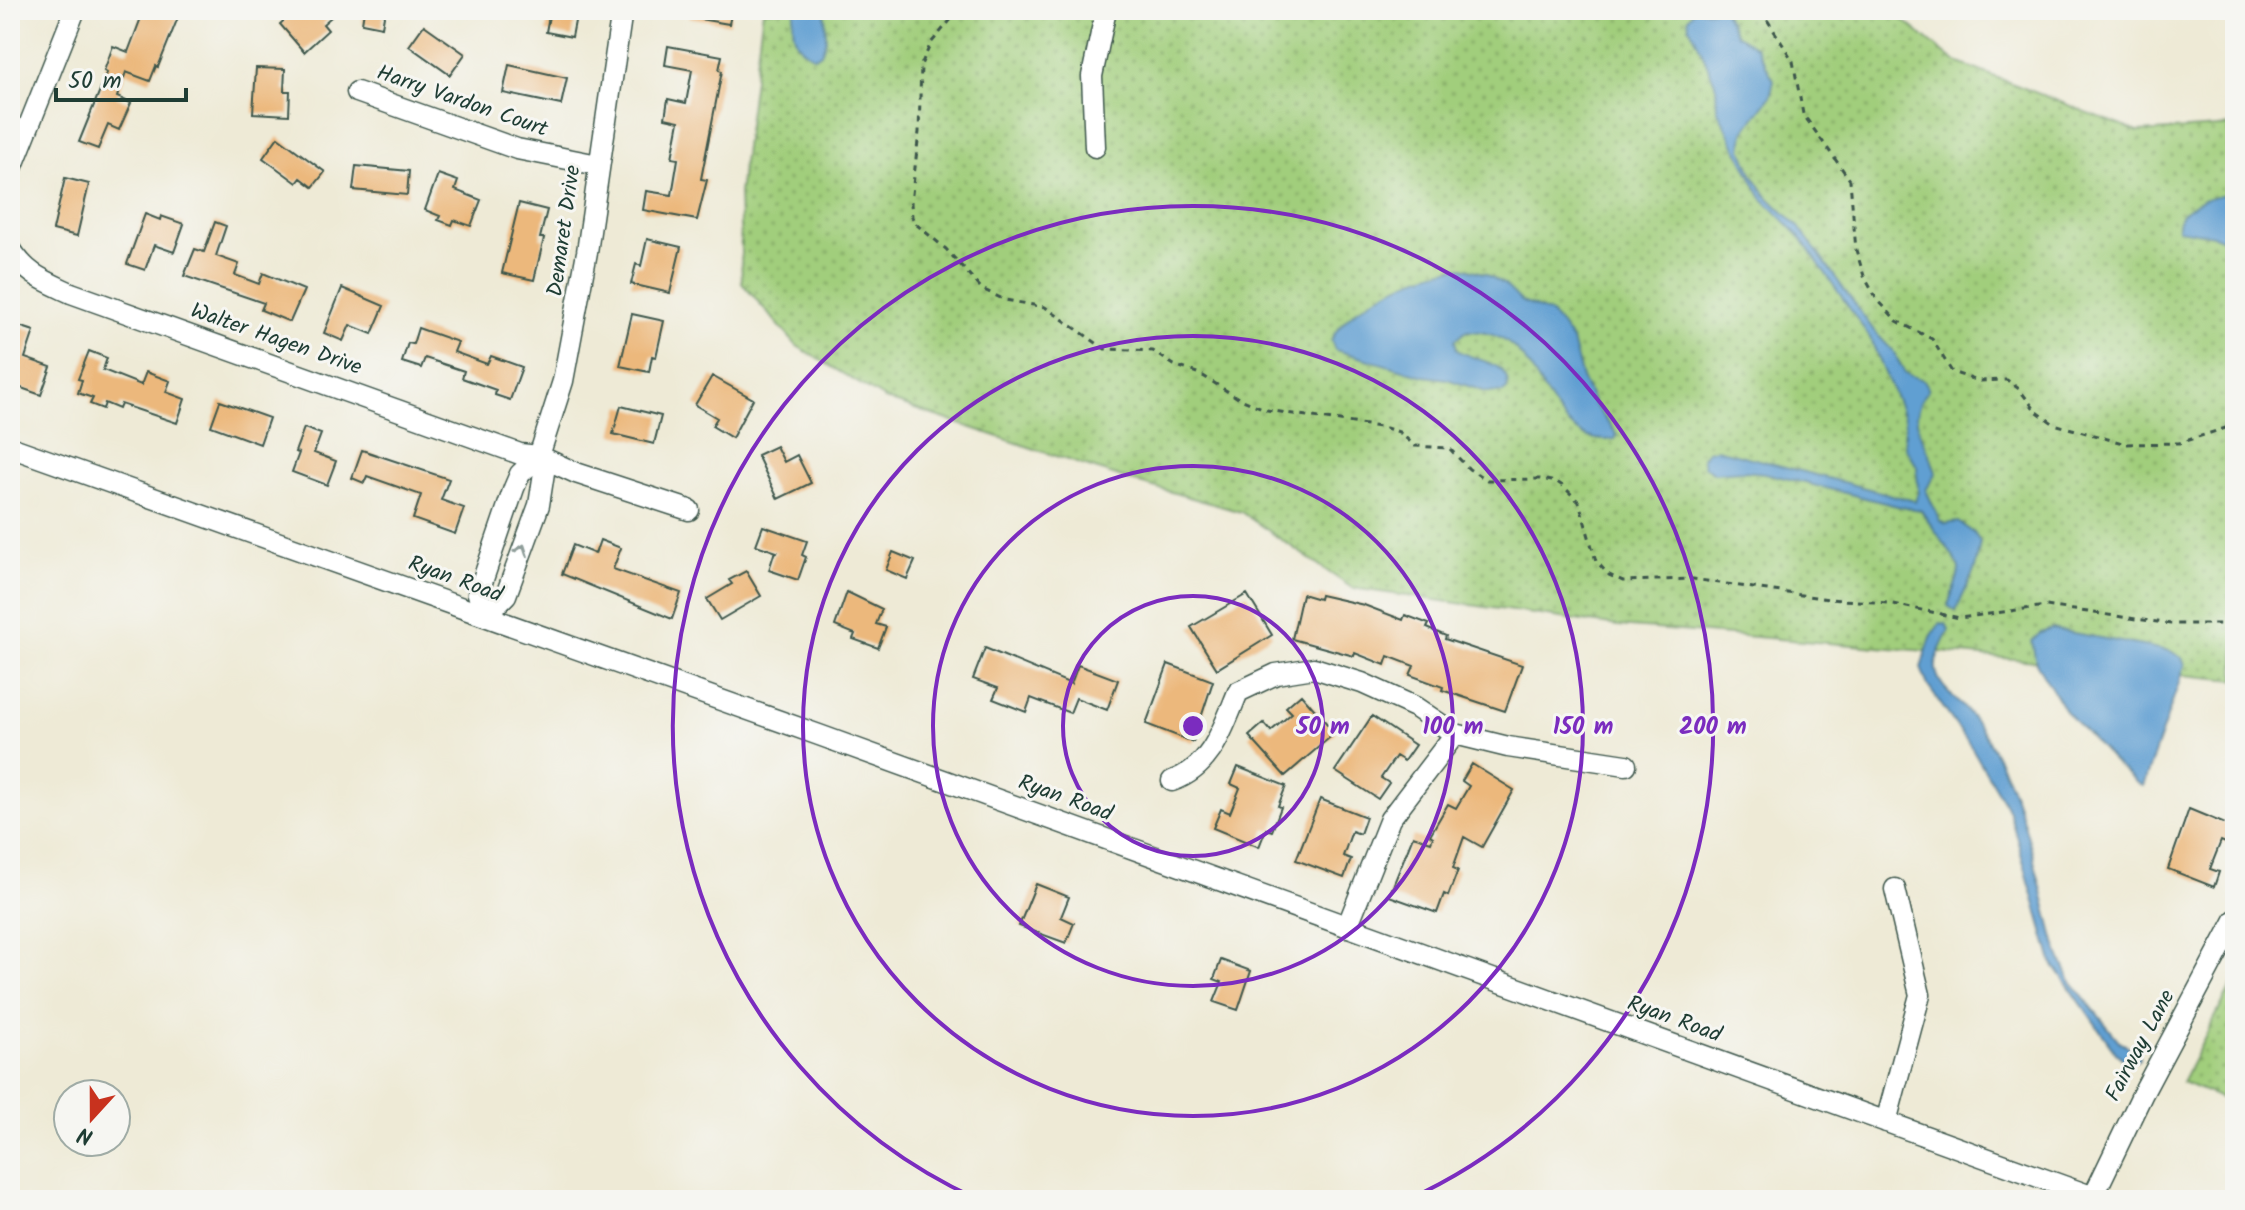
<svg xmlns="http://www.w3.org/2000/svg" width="2245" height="1210" font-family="Kalam,sans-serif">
<defs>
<pattern id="grass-dots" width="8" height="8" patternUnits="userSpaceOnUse" patternTransform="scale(2)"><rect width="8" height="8" fill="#a1ce7c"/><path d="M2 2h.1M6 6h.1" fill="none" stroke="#83a866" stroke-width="1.8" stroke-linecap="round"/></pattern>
</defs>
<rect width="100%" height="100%" fill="#f6f6f2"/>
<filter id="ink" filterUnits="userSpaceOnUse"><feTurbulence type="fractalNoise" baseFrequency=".0125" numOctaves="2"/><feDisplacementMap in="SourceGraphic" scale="16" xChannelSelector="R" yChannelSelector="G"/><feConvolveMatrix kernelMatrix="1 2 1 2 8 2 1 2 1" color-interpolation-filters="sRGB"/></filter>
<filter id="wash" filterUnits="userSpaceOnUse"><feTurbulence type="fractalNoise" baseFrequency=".006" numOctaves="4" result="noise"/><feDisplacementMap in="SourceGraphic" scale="32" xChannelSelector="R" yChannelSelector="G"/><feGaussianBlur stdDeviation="1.8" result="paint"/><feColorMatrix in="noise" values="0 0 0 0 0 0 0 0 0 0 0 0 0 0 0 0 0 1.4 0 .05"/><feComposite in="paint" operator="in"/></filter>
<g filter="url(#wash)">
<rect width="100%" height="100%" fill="#eeead6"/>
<path fill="url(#grass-dots)" stroke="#608658" stroke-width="2" d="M763,10H1891L1954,61L2138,132L2235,126V680L1940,652L1618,626L1352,588L1241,512L1122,478L885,399L797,346L742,283L739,193Z
M2235,979V1104L2182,1082Z"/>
<path fill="#619fd2" stroke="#406e83" stroke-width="2" d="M795,10H825L826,40L821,53L815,57C794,48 790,30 795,10Z
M1694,10H1723L1736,34L1756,47L1774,80L1770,97L1744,132L1742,148L1752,173L1765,194L1799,227L1875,332L1893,351L1905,373C1914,379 1926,376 1928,389C1903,422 1927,440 1936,473L1926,490L1940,521L1946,524L1958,522L1974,533L1980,542L1975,569L1956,611L1948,606C1951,594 1959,579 1959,569C1959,560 1928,523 1921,510L1901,507L1765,473L1744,471L1714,473L1704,466L1702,457L1707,451L1717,449L1915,501L1918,493L1917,466L1905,447V420L1870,338L1801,238L1761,197L1717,109L1716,85L1696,39L1689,27L1688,18Z
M2235,193V243L2213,235L2178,229C2175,205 2216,194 2235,193Z
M1463,267L1486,274L1505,285L1522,302L1550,313L1561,325L1572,341L1582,378L1594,404L1615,432L1617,436L1615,439C1557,450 1544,369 1508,343C1496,334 1480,331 1466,331L1455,340L1457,350C1475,362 1513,361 1507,390L1503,393L1486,392L1447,379L1424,376L1335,350L1331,340C1351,301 1421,271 1463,267Z
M1940,623L1946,624L1949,630C1944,641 1934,658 1936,670C1939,688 1955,696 1965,709C1974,719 1983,732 1990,744C2027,807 2038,883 2058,953L2070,980L2119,1041L2138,1053L2139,1059L2136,1061L2124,1060L2116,1053L2052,962L2009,811L1972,748L1928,686L1921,668L1931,637Z
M2052,629L2170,651L2182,658L2185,665L2143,786L2138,784L2121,769L2066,712L2036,663L2032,641L2040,633Z"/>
<g id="blocks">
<path fill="#ecb87c" d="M144,10H181L158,67L156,66L150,81L126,72L117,97L131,103L119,130L108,125L98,149L79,142L107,73L104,71L113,46L128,52Z
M296,10H339L323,24L328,30L304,52L280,24Z
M364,10H385L382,27L362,23Z
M550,10H569L568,15L576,16L572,37L546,32Z
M689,10H732L729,24L688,17Z
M424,25L465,54L450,75L409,46Z
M668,46L722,56L719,70L722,71L701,179L707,180L697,220L643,210L646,191L672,195L678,159L672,158L679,121L665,118L668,99L686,103L692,70L665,65Z
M509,65L567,78L561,105L503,93Z
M256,68L285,69L284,91H290L289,115L253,113Z
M278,137L325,172L313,187L301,178L297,183L263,158Z
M356,166L409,171L407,195L353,190Z
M438,174L458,181L455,190L481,200L471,226L454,220L452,225L438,220L440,216L425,210Z
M65,178L89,184L77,236L53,230Z
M519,203L547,210L540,238H544L534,280L502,273Z
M145,214L160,220L161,216L184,224L174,252L154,245L145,270L127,264Z
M215,222L226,226L216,256L239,264L235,275L259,284L263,273L304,290L290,322L261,310L264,303L184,276L195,249L204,252Z
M647,239L681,247L670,293L631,284L636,264L641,266Z
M342,288L384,306L372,334L350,325L343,341L324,333Z
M632,314L664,321L656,357L652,356L649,372L620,366Z
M16,325L34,331L25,358L51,367L41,395L10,384V341Z
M418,328L458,342L454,352L487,364L491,356L522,367L510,400L495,395L496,390L462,378L464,371L425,358L421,368L402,362L408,343L413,344Z
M89,351L107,358L103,370L141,385L146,372L170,381L166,392L185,399L177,423L121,404L119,409L105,403L103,409L90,404L93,398L78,393L82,380L78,379Z
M712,376L753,399L732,438L712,426L717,418L695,405Z
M220,401L269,418L260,444L211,426Z
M621,406L661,416L654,444L613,434Z
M304,428L321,434L314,453L336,461L327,485L292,472L299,453L295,452Z
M776,446L784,462L797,455L811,483L778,499L757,455Z
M362,450L449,479L441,500L464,508L455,534L413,519L421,495L367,476L364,483L352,478Z
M763,526L807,541L802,555L806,557L798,580L769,570L774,554L777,552L756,545Z
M600,540L621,548L613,569L681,593L672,619L562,574L573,545L595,554Z
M893,552L915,561L907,579L886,570Z
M746,571L761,596L720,620L707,599L732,584L729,580Z
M847,592L882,609L876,624L886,627L878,648L853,639L855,634L835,626Z
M1247,594L1272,635L1217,669L1191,627Z
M1302,594L1319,599L1320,595L1364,605L1403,620L1405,615L1429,624L1427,628L1446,636L1445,639L1522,665L1505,711L1442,690L1443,687L1410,675L1414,666L1388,656L1385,665L1355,653L1354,656L1292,639Z
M985,648L1071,684L1078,665L1118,680L1107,710L1076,698L1070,713L1031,698L1026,712L993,699L998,688L973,679Z
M1168,664L1213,681L1193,742L1146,724Z
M1301,694L1335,733L1285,776L1249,736L1264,723L1271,731L1292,713L1286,707Z
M1372,716L1415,745L1404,761L1396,756L1381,778L1389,783L1378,799L1335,771Z
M1472,764L1514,790L1482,847L1464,837L1453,868L1458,870L1448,896L1444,894L1437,913L1389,896L1413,836L1431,842L1433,837L1430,835L1448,804L1456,808L1469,786L1462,781Z
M1238,767L1286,786L1278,806L1281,807L1272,831L1266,829L1259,847L1213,828L1221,809L1230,813L1240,788L1231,784Z
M1320,799L1366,817L1360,834L1352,831L1343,856L1351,859L1344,878L1296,860Z
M2189,809L2235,828L2228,844L2221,841L2210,869L2219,872L2214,887L2168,869Z
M1036,884L1069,897L1061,917L1074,923L1066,943L1019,926Z
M1221,960L1251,971L1238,1010L1214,1002L1222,982L1214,979Z"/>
</g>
</g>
<g filter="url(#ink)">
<use href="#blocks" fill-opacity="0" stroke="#3e574c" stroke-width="2"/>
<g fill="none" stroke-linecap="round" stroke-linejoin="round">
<g stroke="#3e574c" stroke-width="23">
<path id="minor" d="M357,92L517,149L598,165
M1095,147L1092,76L1106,10
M10,173L75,10
M10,248C27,275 43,280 71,293L520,454L539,456L576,473L689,510
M10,447L819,735L2102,1200
M539,456L545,466L539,505L506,595L485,616L478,594L514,488L520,474L539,456L563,381L587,252L622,10
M1172,781C1212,767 1223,728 1238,692L1276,674L1314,668L1362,683L1415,707L1455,734L1508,747L1626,765
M1347,927L1390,819L1455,734
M1886,1122L1920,995L1895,889
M2093,1197L2143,1093L2235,920"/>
</g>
<path stroke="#3e574c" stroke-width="3" stroke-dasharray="6 6" stroke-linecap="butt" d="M959,10L931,43L921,65L919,132L911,203L912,217L917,225L946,249L982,289L1005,300L1045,307L1105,349L1153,351L1174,365L1200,374L1238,398L1267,410L1386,428L1399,432L1415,446L1449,448L1469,469L1487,480L1540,479L1557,482L1564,487L1579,502L1596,561L1609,575L1623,581L1693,579L1828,599L1888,603L1960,618L2046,606L2171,624H2235
M1761,10L1793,61L1803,114L1850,180L1856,250L1864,276L1876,298L1897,321L1932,339L1952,372L1978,381L2007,380L2019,389L2036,411L2054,424L2126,444L2179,443L2235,425"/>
<use href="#minor" stroke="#fff" stroke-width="20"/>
</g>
<defs><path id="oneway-chevron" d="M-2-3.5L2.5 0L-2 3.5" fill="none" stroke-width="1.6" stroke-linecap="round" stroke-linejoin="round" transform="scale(2)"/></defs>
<use stroke="#8f9e9a" href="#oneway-chevron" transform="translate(522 550) rotate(-70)"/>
</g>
<g fill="none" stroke="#7b2cbf" stroke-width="4">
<circle cx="1193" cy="726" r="130"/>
<circle cx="1193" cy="726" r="260"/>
<circle cx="1193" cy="726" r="390"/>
<path d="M977 1199A520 520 0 1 1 1409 1199"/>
</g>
<g text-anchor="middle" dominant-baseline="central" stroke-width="6" stroke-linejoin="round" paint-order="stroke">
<g font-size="22" fill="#1f3d34" stroke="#f6f6f2">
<text transform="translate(462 102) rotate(19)">Harry Vardon Court</text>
<text transform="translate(565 231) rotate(-82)">Demaret Drive</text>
<text transform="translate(276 340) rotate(19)">Walter Hagen Drive</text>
<text transform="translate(455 580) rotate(20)">Ryan Road</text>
<text transform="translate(1065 799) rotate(20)">Ryan Road</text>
<text transform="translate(1674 1020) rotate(20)">Ryan Road</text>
<text transform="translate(2141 1046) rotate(-62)">Fairway Lane</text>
</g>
</g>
<circle cx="1193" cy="726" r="12" fill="#7b2cbf" stroke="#f6f6f2" stroke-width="4"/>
<g font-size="24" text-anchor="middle" font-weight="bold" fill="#7b2cbf" stroke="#f6f6f2" stroke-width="6" stroke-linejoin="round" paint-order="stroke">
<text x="1323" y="734">50 m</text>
<text x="1453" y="734">100 m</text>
<text x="1583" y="734">150 m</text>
<text x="1713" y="734">200 m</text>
</g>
<rect width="2245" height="1210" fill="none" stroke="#f6f6f2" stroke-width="40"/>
<g transform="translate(92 1118) rotate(201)"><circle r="38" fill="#f6f6f2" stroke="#a0aca6" stroke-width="2"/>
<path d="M0-6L14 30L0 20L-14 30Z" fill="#c8321e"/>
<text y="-12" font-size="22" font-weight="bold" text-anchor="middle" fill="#1f3d34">N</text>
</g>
<path d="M56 88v12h130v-12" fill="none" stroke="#1f3d34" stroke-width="4"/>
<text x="68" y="88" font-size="24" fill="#1f3d34" stroke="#f6f6f2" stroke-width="6" paint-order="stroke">50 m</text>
</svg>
